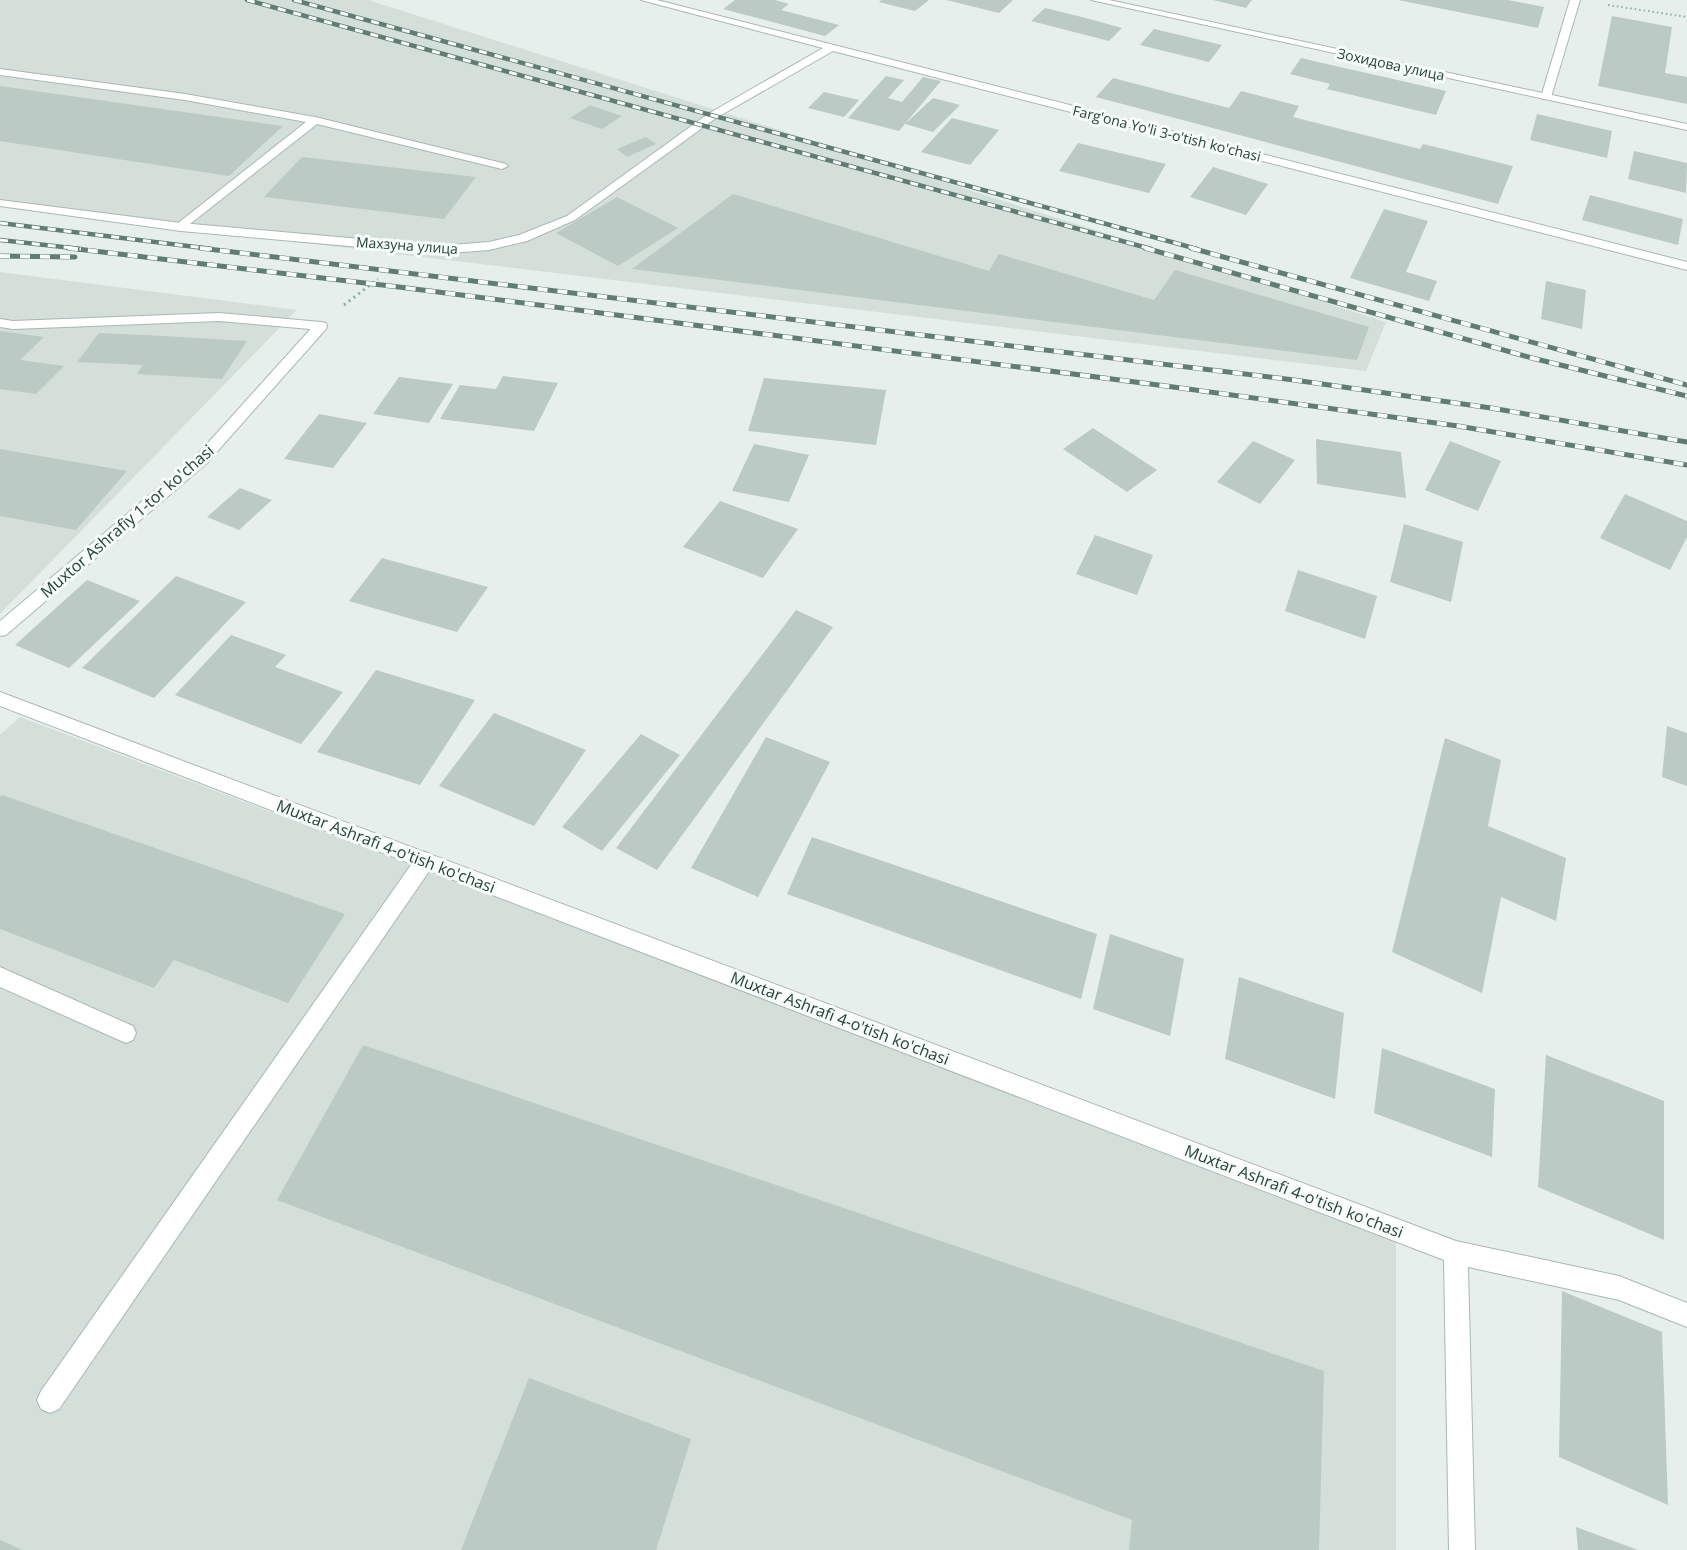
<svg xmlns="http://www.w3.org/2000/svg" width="1687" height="1550" font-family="'Open Sans',sans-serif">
<rect width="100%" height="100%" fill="#e6efeb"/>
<path fill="#d4dfda" d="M0,0H368L1386,322L1366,371L0,206Z
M0,272L297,310L0,614Z
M20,717L1396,1237V1550H0V735Z"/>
<path fill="#bbcac4" d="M735,0H775L789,4L781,10L839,25L825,36L723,9Z
M881,0H929L915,11L879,2Z
M946,0H1013L999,13Z
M1213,0H1252L1246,8Z
M1398,0H1508L1544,7L1538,28Z
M1045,8L1082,17L1122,28L1109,41L1031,21Z
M1612,16L1672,27L1665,73L1687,77V104L1598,86Z
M1154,29L1222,45L1209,62L1140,45Z
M1301,58L1340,67L1446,91L1436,115L1327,89L1330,84L1290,74Z
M886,76L904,80L888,98L902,102L923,77L941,81L899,131L848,118Z
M1113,78L1229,108L1241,91L1299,106L1293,117L1420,149L1423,144L1513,166L1498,204L1096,97Z
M0,86L283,126L229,176L0,141Z
M824,92L859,100L844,117L808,108Z
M933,98L960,105L933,132L905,124Z
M590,105L622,116L602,129L570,118Z
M1537,114L1612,131L1607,158L1530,140Z
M952,118L999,130L970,165L921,152Z
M646,137L656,144L627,157L617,149Z
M1078,143L1166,164L1149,193L1059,171Z
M1634,151L1687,163L1686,193L1628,179Z
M302,157L476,177L444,219L264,197Z
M1213,167L1268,184L1246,215L1190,197Z
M733,194L989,271L999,254L1154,300L1175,270L1369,327L1357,360L632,269Z
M1590,195L1683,219L1678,245L1582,220Z
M617,197L678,228L618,266L556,233Z
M1384,209L1428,221L1406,272L1437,281L1429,301L1350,278Z
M1546,281L1586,290L1582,329L1541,319Z
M0,331L44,337L20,360L64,366L36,394L0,389Z
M99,333L164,336L247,341L222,379L137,374L143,365L77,362Z
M503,376L558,383L534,431L440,419L460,385L496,389Z
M399,377L453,384L429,423L373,414Z
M764,378L886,390L876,445L748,431Z
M319,414L367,423L333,468L284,459Z
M1093,428L1157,470L1127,492L1063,449Z
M1316,439L1401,452L1406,498L1317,484Z
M1253,441L1295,460L1260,504L1217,482Z
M1450,441L1501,461L1478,511L1425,490Z
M754,444L809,455L789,502L732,491Z
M0,449L127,471L76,530L0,516Z
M240,488L272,500L239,530L207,517Z
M1625,494L1687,521V537L1670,570L1600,538Z
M720,501L798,529L763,578L683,547Z
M1404,524L1463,542L1451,602L1390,582Z
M1095,535L1153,555L1137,595L1076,574Z
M382,558L488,587L457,632L349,601Z
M1298,570L1377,596L1365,639L1285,611Z
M176,576L246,602L154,698L82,668Z
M87,580L140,601L69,668L15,645Z
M796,610L833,627L657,870L616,848Z
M231,635L286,655L275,667L343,692L301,744L175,695Z
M376,670L475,700L420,785L317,752Z
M494,713L586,750L534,826L439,786Z
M1667,726L1687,733V786L1662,777Z
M641,734L680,755L602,851L562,827Z
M766,737L830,762L758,897L691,868Z
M1445,738L1501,760L1488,826L1566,858L1556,921L1501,897L1482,993L1392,952Z
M2,795L345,914L288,1003L174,960L154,988L0,929V797Z
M812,837L1097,934L1081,999L787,894Z
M1110,934L1184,959L1170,1036L1093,1009Z
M1239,977L1344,1013L1335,1099L1225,1059Z
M363,1045L1324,1371L1319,1550H1129L1132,1520L277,1200Z
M1382,1048L1495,1089L1492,1157L1374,1113Z
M1546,1055L1664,1101V1240L1538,1187Z
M1562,1291L1662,1332L1668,1505L1559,1457Z
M529,1378L691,1439L656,1550H461Z
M1576,1527L1638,1550H1578Z
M0,1540L23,1550H0Z"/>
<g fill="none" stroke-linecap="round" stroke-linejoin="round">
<g stroke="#a8b8b2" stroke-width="2">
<path id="lane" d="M1570,0H1580L1551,97L1542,99L1541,97Z
M0,69L185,94L315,117L506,164L508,166L502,169L317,124L181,231L177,230V224L306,122L185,100L0,75Z
M219,313L321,322L327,326L321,330L219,321L13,329L0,327V319L13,321Z
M425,852L432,855L434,861L432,867L59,1409L50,1413L41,1409L37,1400L41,1391L418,855Z
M0,967L133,1026L136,1033L133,1040L126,1043L0,987Z"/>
</g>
<g stroke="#a8b8b2" stroke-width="2">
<path id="street" d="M641,0H657L1687,262V270L833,51L716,118L575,220L527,241L489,250L438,254L181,231L0,206V200L181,223L438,246L489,242L519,235L567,216L708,114L823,48Z
M1091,0H1109L1687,124V130Z
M321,322L326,323L327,326L326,329L207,463L6,635L0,636V621L197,455L316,323Z
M0,692L1456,1241L1619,1276L1687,1303V1327L1619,1300L1468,1267L1475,1550H1449L1444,1260L0,706Z"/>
</g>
<path stroke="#86b3a5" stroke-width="2" stroke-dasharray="1.5 3" stroke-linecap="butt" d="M1608,5L1687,17"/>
<path stroke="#86b3a5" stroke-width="3" stroke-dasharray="2 4" stroke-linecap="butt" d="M344,305L378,279"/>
<use href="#lane" fill="#fff" fill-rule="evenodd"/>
<use href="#street" fill="#fff" fill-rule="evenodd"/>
<g stroke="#5f7d75" stroke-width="4.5">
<path id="rail-far1" d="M247,0L1151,249
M294,0L1197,249
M0,223L212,249
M0,240L81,249"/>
</g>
<g stroke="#5f7d75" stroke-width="5">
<path id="rail" d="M68,248L399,287L1166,386L1458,426L1687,465
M200,248L1294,380L1491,408L1687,442
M1145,248L1532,358L1687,396
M1191,248L1687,385
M0,256L75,257"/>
</g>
<use href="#rail-far1" stroke="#f7fbf9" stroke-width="3" stroke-dasharray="8" stroke-linecap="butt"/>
<use href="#rail" stroke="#f7fbf9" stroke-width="4" stroke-dasharray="10" stroke-linecap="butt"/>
</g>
<g text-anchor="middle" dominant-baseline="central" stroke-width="6" stroke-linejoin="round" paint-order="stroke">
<g font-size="14" fill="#24423a" stroke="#f7fbf9">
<text transform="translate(1391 64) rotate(12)">Зохидова улица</text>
<text transform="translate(1167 133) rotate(14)">Farg'ona Yo'li 3-o'tish ko'chasi</text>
<text transform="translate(407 245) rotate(4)">Махзуна улица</text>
</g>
<g font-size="16" fill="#24423a" stroke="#f7fbf9">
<text transform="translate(127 521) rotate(-41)">Muxtor Ashrafiy 1-tor ko'chasi</text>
<text transform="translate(386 846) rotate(21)">Muxtar Ashrafi 4-o'tish ko'chasi</text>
<text transform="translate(840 1018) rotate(21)">Muxtar Ashrafi 4-o'tish ko'chasi</text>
<text transform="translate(1294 1191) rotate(21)">Muxtar Ashrafi 4-o'tish ko'chasi</text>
</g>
</g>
</svg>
